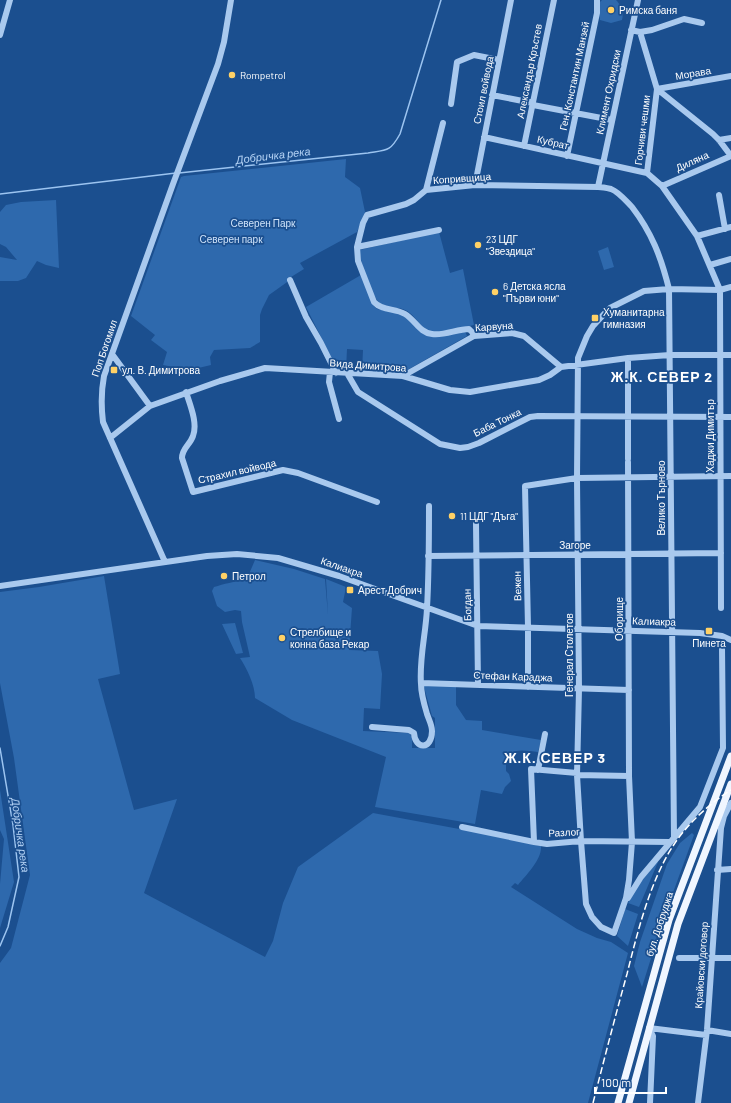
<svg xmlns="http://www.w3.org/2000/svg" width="731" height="1103" font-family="Barlow,sans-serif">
<rect width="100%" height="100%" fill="#1b4f8f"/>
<path fill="#2e69ad" d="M602,0H616C621,5 624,13 622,20L611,23L600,20L598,4Z
M346,159L345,177L360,188L365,212L357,232L300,263L304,269L291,277L290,280L269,295L262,309L260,315V342L250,348L214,350L210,357L211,365L190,370L163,365L167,352L151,340L155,335L131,316L181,177L184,176Z
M56,200L59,268L46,265L37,261L26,278L18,281H0V257L17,260L6,247L0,244V212L6,205L21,202Z
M439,232L450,273L463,269L474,325C463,327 435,337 426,330C419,324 414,315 407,311C399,306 390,309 383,305C371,300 361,263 359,250Z
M608,247L614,267L604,270L598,251Z
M361,275L374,306L377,309L402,314L428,336L465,331L467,336L402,373L362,371L363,350L347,349L346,370L337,369L306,307Z
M255,560L294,569L325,579L328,615L326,579L346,587L343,602L352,608L349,650L378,651L382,674L380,709L364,708L363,731L409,733L412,737V748H435V718L432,716L424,687V686H456V705L466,720L482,721V730L541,740L538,752C527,751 515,748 506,756V771L509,774L511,781L505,787L502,794L481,790L475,824L375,807L386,757L292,720L255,698C255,685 247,669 240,658L250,657L242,622L241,611L235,610L225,612L217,606L212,591L214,587C224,584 234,581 246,581Z
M104,576L120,674L98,679L134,810L177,799L144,893L265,957L273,941L283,903L298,867L373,813L470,831L541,846C542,860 526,875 518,885L515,883L511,887L577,929L597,938L611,942L628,953L588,1103H0V963L11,948L30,875L14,758L0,683V592L39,587Z
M235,623L243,653L236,654L222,624Z
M0,790L14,882L0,928V884L4,839L0,830Z
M692,833L694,835L663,920L642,987L634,966L640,942L667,864L680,843Z
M656,862H658L639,907L628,903L637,887Z
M625,909L638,914L628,946L617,936Z"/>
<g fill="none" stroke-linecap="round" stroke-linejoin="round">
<path stroke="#9cc4f0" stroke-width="1.5" d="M179,173L368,153C387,150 390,152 400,134L441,0
M0,194L176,173
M0,748L13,825L19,877L8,927L0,946"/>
<path stroke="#a9c9ee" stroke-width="6" d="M631,30L640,32L657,89L713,134L719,140L731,156
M640,32L652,30L684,19L702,23
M0,35L10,0
M492,95L533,103
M451,104L457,62L474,55L499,60
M533,105L612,120
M484,137L647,173L662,186L697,236L720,290L721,608
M719,140L731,138
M524,146L554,0
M567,156L597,13V0
M647,173L657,89L731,76
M475,185L511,0
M662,186L731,156
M598,187L638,0
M426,190L443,123
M719,195L725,229
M439,230L357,247L358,261L374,302C382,311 395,308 405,314C415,320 420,333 432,334C444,336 457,329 469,329L472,332L474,336
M697,236L731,227
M357,247L363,223L367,215L406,204L414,200L426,190L475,185L598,187C602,187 607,188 611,189C619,192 626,201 632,207C652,233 661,257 669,289L674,838
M710,265L731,259
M290,280L306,317L321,343L336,373
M112,354L150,406
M330,372L329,382L339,419
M347,373L358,392L440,444L460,448L468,447L479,443L530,417L538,416L731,417
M403,376L474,336L512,333L524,336L561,367
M186,392C190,405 198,423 193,436C190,445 182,448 182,458L193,492L283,470L298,473L377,502
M110,438L150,406L220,381L265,368L403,376L450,390L470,392L539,380L550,375L561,367L628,358L670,355H731
M628,459V358
M628,462L629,776L632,842L629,880L626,898L614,933L601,927L592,917L586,904L581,841L577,775L579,689L577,478L578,358L587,336L593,326L605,313L610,308L644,291L669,289L720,290L731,287
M476,524L478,685
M428,556L721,553
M165,562L103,422C101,406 101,392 104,376L173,184L218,64L224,42L231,0
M0,586L207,556L237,554L278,558L339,576L478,626L700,633L722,636L731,640
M421,683L629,690
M528,687V627L525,486L577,478L731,476
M372,727L409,730L414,733C415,750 432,750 432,731C432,725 429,720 427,714C424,704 421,694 421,684C419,659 426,633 427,608C429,574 429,540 429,506
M538,770L545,734
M577,775L629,776
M462,827L534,842L547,844L581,841L669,842
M534,842L531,769L577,773
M717,870L731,869
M628,898L641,877L700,807L723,748L722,647
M679,958H731
M649,1028L653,1036L650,1103
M649,1028L706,1035
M707,1030L731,1034
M698,1103L707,1030L721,828L724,816L731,803"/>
<path stroke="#f0f6ff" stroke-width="7" d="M618,1103L669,920L731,756
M629,1103L678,924L731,784"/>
<path stroke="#fff" stroke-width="1.5" stroke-dasharray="7 3" stroke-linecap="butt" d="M593,1103C604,1060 615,1017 627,974C637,934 650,881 673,846C687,824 709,804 731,790"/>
</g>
<g fill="#ffd166" stroke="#1b4f8f" stroke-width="1.5">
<circle cx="611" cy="10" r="4"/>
<circle cx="232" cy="75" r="4"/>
<circle cx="478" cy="245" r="4"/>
<circle cx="495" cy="292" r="4"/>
<rect x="591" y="314" width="8" height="8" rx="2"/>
<rect x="110" y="366" width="8" height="8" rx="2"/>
<circle cx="452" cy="516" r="4"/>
<circle cx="224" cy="576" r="4"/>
<rect x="346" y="586" width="8" height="8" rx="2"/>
<rect x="705" y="627" width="8" height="8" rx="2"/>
<circle cx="282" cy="638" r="4"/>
</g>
<g text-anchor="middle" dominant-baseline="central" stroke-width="3.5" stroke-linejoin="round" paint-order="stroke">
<g font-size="10" fill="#fff" stroke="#1b4f8f" text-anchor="start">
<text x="619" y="10">Римска баня</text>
<text x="240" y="75">Rompetrol</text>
<text x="486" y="239">23 ЦДГ<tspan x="486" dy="12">"Звездица"</tspan></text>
<text x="503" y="286">6 Детска ясла<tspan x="503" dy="12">"Първи юни"</tspan></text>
<text x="603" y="312">Хуманитарна<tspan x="603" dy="12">гимназия</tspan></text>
<text x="122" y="370">ул. В. Димитрова</text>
<text x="460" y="516">11 ЦДГ "Дъга"</text>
<text x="232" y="576">Петрол</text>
<text x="358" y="590">Арест Добрич</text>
<text x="290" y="632">Стрелбище и<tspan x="290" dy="12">конна база Рекар</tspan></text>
<text x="709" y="643" text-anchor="middle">Пинета</text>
</g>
<g font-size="10" fill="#fff" stroke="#1b4f8f">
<text transform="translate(529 71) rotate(-79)">Александър Кръстев</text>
<text transform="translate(693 73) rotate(-10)">Морава</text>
<text transform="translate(574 76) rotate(-78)">Ген. Константин Манзей</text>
<text transform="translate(483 90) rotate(-79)">Стоил войвода</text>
<text transform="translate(608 92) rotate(-78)">Климент Охридски</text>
<text transform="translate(642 130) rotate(-83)">Горчиви чешми</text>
<text transform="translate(553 142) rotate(13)">Кубрат</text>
<text transform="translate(692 161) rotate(-24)">Диляна</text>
<text transform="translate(462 178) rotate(-4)">Копривщица</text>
<text transform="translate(494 326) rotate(-4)">Карвуна</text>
<text transform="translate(104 348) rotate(-71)">Поп Богомил</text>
<text transform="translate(368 365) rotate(4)">Вида Димитрова</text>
<text transform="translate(497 422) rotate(-26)">Баба Тонка</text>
<text transform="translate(710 436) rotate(-90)">Хаджи Димитър</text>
<text transform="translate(237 471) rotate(-13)">Страхил войвода</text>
<text transform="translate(661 498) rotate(-90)">Велико Търново</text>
<text x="575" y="545">Загоре</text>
<text transform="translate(342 567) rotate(19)">Калиакра</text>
<text transform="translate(517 586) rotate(-91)">Вежен</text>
<text transform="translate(467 605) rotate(-91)">Богдан</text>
<text transform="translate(619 619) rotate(-90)">Оборище</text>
<text transform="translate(654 621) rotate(2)">Калиакра</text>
<text transform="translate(569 655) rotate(-90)">Генерал Столетов</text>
<text transform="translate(513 676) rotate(2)">Стефан Караджа</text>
<text transform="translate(564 832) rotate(-3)">Разлог</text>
<text transform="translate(659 924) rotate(-72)">бул. Добруджа</text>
<text transform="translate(701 965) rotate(-86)">Крайовски договор</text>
</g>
<g font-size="10" fill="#cfe3fa" stroke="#1b4f8f">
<text x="263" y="223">Северен Парк</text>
<text x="231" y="239">Северен парк</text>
</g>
<g font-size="11" font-style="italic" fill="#b5d3f5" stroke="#1b4f8f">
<text transform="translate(273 155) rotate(-7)">Добричка река</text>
<text transform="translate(21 835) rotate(82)">Добричка река</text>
</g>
<g font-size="14" font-weight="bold" letter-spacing="1" fill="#fff" stroke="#1b4f8f">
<text x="662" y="376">Ж.К. СЕВЕР 2</text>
<text x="555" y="757">Ж.К. СЕВЕР 3</text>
</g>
</g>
<path d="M595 1087v6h71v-6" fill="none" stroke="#ffffff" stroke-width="2"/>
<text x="601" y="1087" font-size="12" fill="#ffffff" stroke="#1b4f8f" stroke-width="3" paint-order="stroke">100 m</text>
</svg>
